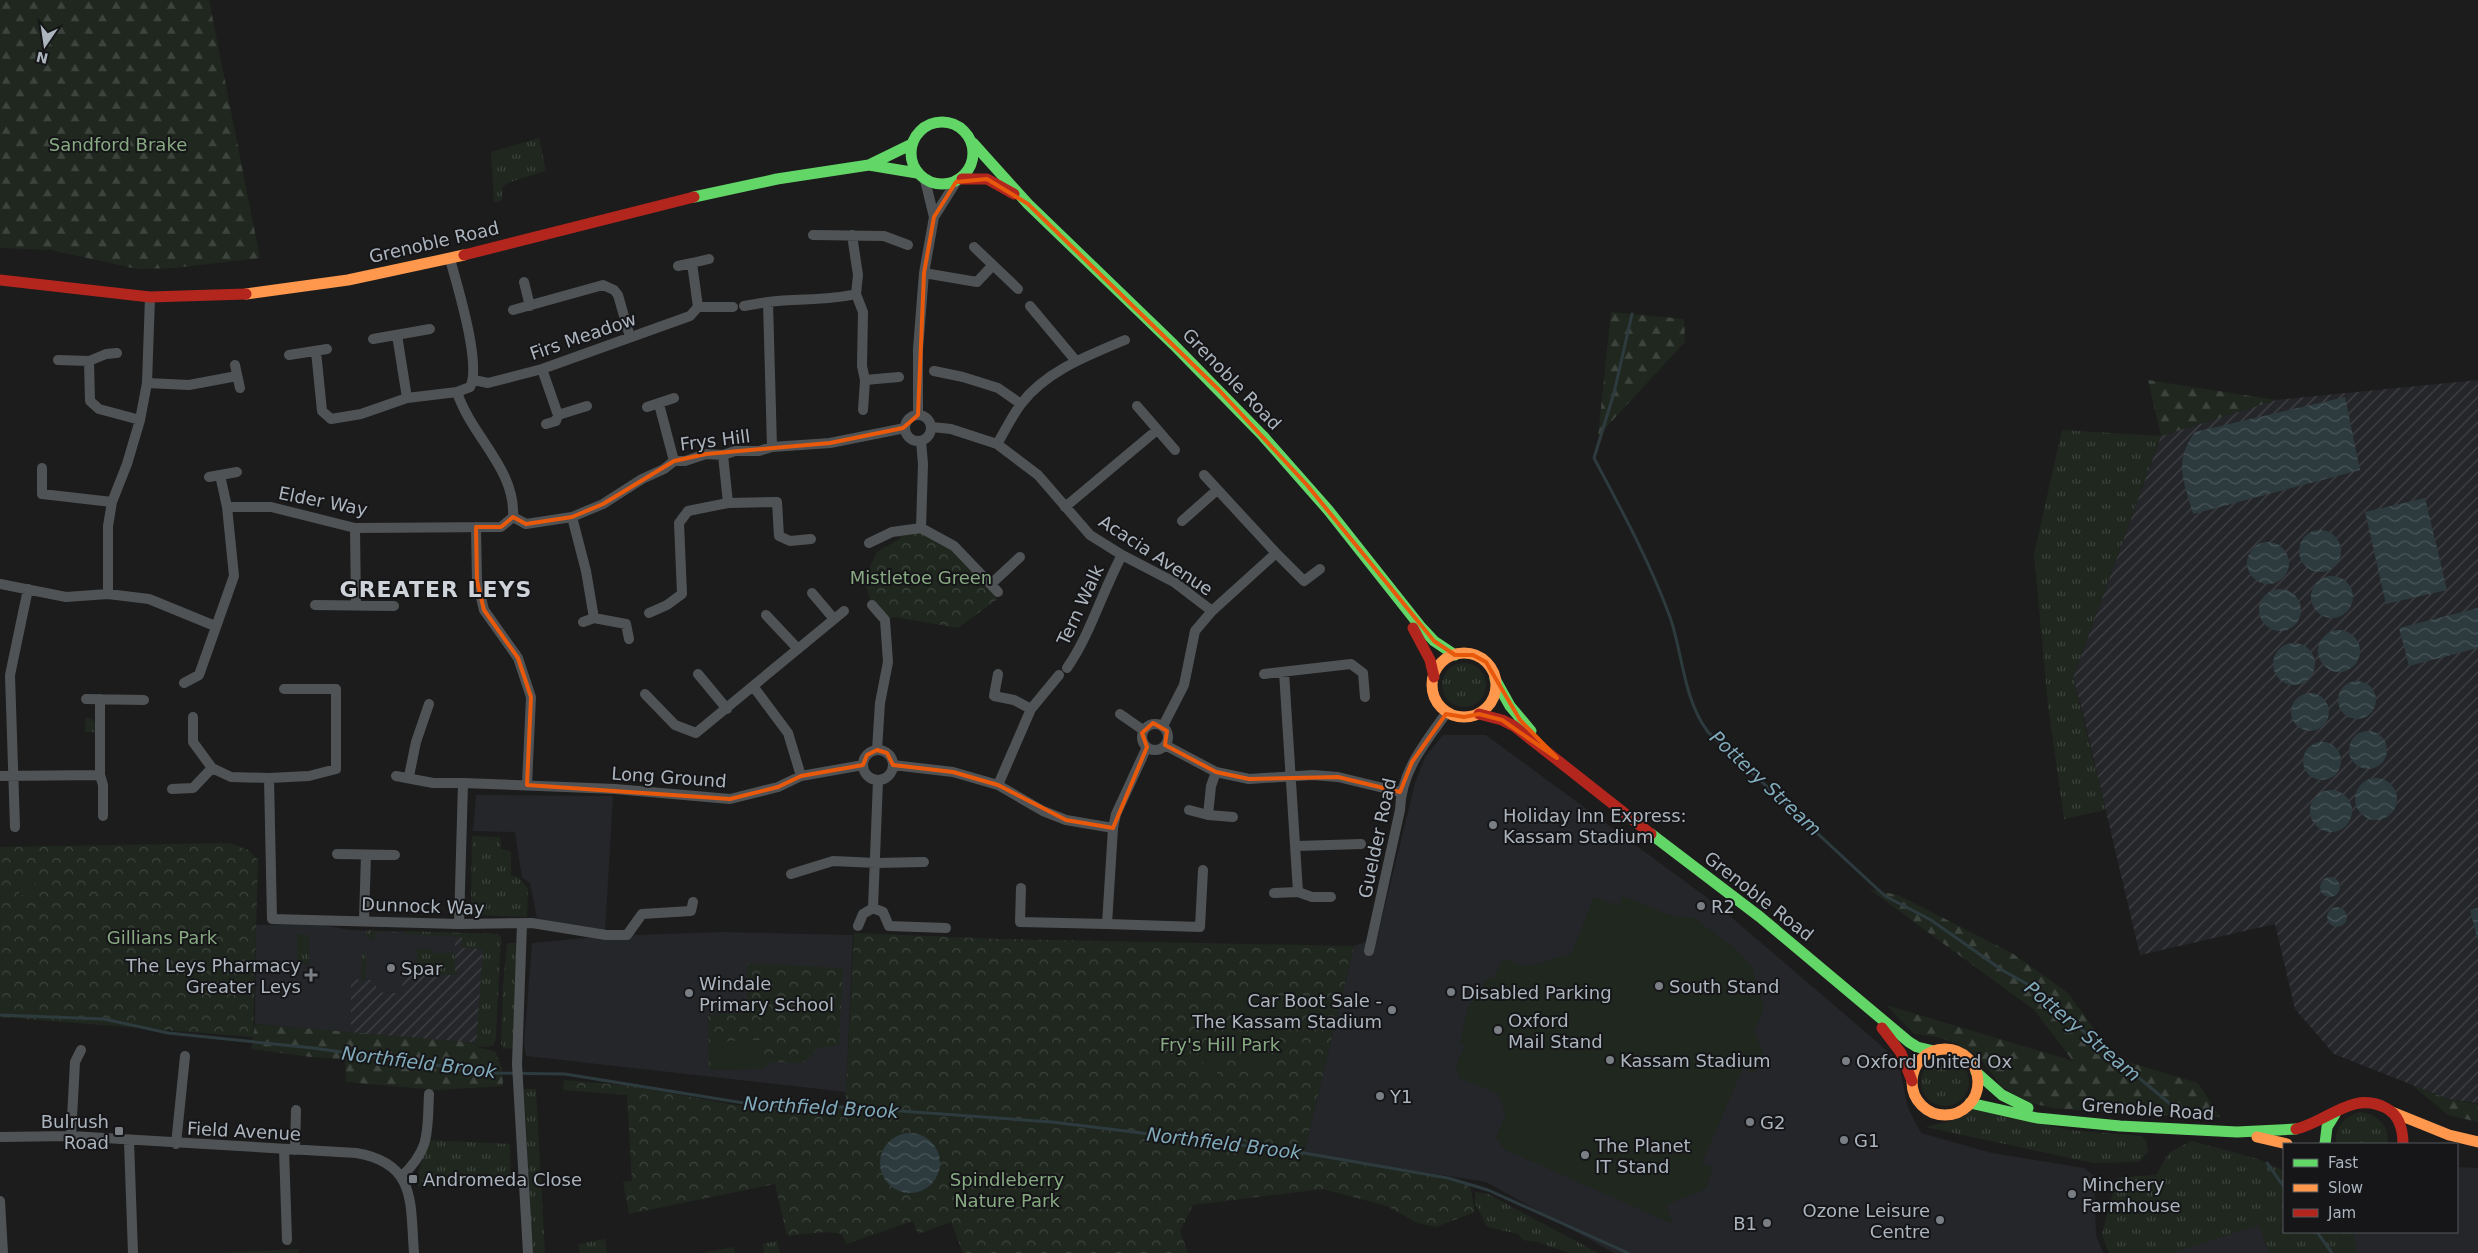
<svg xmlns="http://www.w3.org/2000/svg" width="2478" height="1253" font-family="'DejaVu Sans',sans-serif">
<defs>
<pattern id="industrial-furrows" width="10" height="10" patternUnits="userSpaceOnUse" patternTransform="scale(1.25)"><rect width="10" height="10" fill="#252629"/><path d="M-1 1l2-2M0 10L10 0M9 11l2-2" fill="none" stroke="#424346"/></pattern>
<pattern id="grass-tufts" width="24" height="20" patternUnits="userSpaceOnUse" patternTransform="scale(1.25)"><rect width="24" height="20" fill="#1f271f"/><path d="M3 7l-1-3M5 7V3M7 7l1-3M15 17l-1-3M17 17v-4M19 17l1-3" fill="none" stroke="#3d443e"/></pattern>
<pattern id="forest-firs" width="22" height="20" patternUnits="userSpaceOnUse" patternTransform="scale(1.25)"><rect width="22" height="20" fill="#1f271f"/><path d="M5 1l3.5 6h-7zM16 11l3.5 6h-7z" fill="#3d443e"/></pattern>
<pattern id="park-crowns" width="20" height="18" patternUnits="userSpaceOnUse" patternTransform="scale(1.25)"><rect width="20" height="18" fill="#1f271f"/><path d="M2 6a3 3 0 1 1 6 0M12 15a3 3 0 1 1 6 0" fill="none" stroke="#3d443e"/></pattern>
<pattern id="water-waves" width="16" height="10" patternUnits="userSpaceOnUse" patternTransform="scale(1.25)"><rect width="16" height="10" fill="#2d3b3f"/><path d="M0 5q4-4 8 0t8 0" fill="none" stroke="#495559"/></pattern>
</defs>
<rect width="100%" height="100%" fill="#1c1c1c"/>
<path fill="#252629" d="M1443,735H1486L1717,905L1898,1060L1908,1108L1921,1133L1992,1153L2084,1168L2094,1176L2096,1235L2103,1253H1614L1486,1182L1304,1153L1354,946L1377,938L1415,783L1425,757Z
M476,795L613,796L605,933L537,918L530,883L522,878L515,832L473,831Z
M318,924L350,930L455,933V972L458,975H403V993L376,992V980L351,979V1033L255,1024L256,925Z
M724,932L853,935L846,1092L526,1056L524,1043L532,943L606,936Z
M2191,1141L2258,1159L2284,1171V1232H2457V1167L2478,1168V1253H2109L2102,1234L2117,1178L2156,1175L2169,1153Z"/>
<path fill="url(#industrial-furrows)" d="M2478,380V1103L2448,1099L2334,1054L2295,1009L2275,924L2140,955L2083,714L2073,678L2161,436L2276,400Z
M455,936L463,937L483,949L477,1043L351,1033V979L376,980V992L402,993L403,974L458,975L455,972Z"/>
<path fill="url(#grass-tufts)" d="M539,138L546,171L510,182L502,187V200L494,203L491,152Z
M2062,430L2161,436L2073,678L2106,810L2064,819L2048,705L2034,554Z
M1442 685a22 22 0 1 1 44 0a22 22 0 1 1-44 0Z
M86,717L92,719L97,726L95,732H85Z
M472,836L500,837L501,849L511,851V875L518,877L528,888L527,917L473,915L471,910Z
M367,930L397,932L396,933L375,932L374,940L365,937Z
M404,931L498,934L501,937L496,1038L493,1046L476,1047L483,949L462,948V937L405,934Z
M297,934L309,935V964H297Z
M507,943H517L514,1049L503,1048L501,1043L503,986Z
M417,949H432V953H455V972H458V975L416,974Z
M362,954H366L365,980H361Z
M1921 1082a24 24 0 1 1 48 0a24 24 0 1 1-48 0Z
M524,1089H536L545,1253H533Z
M1979,1109L2069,1130L2142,1136L2146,1140L2148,1152L2139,1162L2093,1163L1925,1127L1951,1121L1970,1110Z
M2360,1112C2377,1114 2391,1126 2387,1144H2336C2335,1127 2343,1117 2360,1112Z
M429,1140L510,1144L511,1179L418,1187L417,1176Z
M2191,1141L2258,1159L2284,1171V1232H2353L2357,1253H2269L2259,1225L2172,1253H2109L2102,1234L2117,1178L2156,1175L2169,1153Z
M1475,1192L1488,1194L1598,1253H1569L1537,1242L1523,1240L1518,1234L1487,1227L1475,1203Z
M605,1239L607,1253H580L578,1244Z
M777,1241L780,1253H764L763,1244Z
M734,1247L735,1253H699Z
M299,1249V1253H208H218Z"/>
<path fill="url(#forest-firs)" d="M0,0H209L260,258L174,268L137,269L51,250L0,248Z
M1611,312L1684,319L1685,342L1598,436Z
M2148,380L2276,400L2161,436Z
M1869,889L1898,895L2012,953L2068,993L2115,1058L2198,1083L2220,1117L2125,1114L2052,1108L2028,1102L2002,1087L1979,1057L1957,1044L1937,1037L1914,1034L1886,1005L2073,1061L2034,1010Z
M255,1024L477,1043L476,1047L495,1051L502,1068L503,1086L438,1090L346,1082L345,1059L311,1057L251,1049Z
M2412,1085L2448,1099L2478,1104V1122L2448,1115Z"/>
<path fill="url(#park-crowns)" d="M921,528L934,535L998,592L996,600L958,628L894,617L885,620L872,605L864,580L877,552L901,538L892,532Z
M230,843L248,850L258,860L253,1037L0,1017V847Z
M854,933L1000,939L1354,946L1304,1153L1448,1178L1470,1185L1475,1212L1436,1227L1417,1223L1387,1206L1323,1189L1193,1205L1180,1231L1188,1253H963L951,1222L918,1234L913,1221L846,1244L842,1234L825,1232L787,1236L775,1184L629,1214L623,1182L632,1181L627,1095L563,1090L564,1080L632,1086L758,1109L845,1108Z
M747,963L843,968L839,1045L817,1049L812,1056L802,1063L772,1062L762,1069L709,1070L708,1015L747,1013Z"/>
<path fill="#1f271f" d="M19,880H35L34,896L19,895Z
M1623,896L1672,916L1694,918L1733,947L1752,967L1764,1008L1754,1031L1763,1053L1755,1073L1743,1068L1702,1163L1713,1168L1705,1189L1666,1205L1673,1224L1504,1149L1496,1137L1506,1115L1498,1094L1459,1078L1456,1066L1465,1045L1460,1043L1468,1007L1489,977L1494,979L1503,958L1527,967L1572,953L1594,897L1619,906Z
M1236,1000L1285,1013L1278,1038L1230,1024Z
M1254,1035L1266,1039L1269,1042L1266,1065L1257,1075L1245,1071C1241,1062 1246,1041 1254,1035Z
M761,1040L762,1065L711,1067L710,1042Z
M1210,1041L1225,1046L1216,1077L1200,1072Z"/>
<path fill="url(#water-waves)" d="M2345,397L2360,470L2193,514C2184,481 2173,462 2195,432Z
M2425,498L2447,590L2386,604L2365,512Z
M2299 551a21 21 0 1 1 42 0a21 21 0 1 1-42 0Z
M2247 563a21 21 0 1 1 42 0a21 21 0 1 1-42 0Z
M2311 597a21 21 0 1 1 42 0a21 21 0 1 1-42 0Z
M2259 610a21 21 0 1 1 42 0a21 21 0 1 1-42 0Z
M2478,608V648L2409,666L2399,628Z
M2318 651a21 21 0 1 1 42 0a21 21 0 1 1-42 0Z
M2273 664a21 21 0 1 1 42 0a21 21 0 1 1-42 0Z
M2338 700a19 19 0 1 1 38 0a19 19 0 1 1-38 0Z
M2291 712a19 19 0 1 1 38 0a19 19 0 1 1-38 0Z
M2349 750a19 19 0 1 1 38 0a19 19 0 1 1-38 0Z
M2303 761a19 19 0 1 1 38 0a19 19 0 1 1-38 0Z
M2355 799a21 21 0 1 1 42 0a21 21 0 1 1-42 0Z
M2310 811a21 21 0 1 1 42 0a21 21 0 1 1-42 0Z
M2320 887a10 10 0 1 1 20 0a10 10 0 1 1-20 0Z
M2327 917a10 10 0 1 1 20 0a10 10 0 1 1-20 0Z
M2478,908V941L2470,910Z
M880 1163a30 30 0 1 1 60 0a30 30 0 1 1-60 0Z"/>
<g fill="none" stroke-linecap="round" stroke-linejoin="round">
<path stroke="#2d3b3f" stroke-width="3" d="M1632,314L1614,393L1594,458C1621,509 1650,562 1670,617C1683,654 1683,699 1708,732L1885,896L1931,920L2002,970L2027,984L2175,1108
M0,1015L104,1019L168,1033L313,1048L492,1073L565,1074L762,1106L845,1107L1052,1122L1304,1153L1448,1178L1488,1190L1628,1253
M2267,1163L2284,1187
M2317,1232L2332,1253"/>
<path stroke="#505355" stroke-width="10" d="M925,180L934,217
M813,235L884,236L908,245
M852,235L858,275L856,294L863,312L862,366L865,380L899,377
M974,247L1018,289
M678,266L692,263
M924,273L977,282L992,266
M524,282L530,306
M744,306L768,302
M1030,306L1076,361
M698,307L692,263L709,259
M513,310L603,285L614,290L618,295L630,337
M397,335L407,398
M373,339L430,329
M316,351L322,411L331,419L361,414L407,398L457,392
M289,355L327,349
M58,360L89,361L106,354L117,353
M89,361L90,401L99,409L140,420
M235,365L240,388
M542,369L558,415
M934,371L963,377L998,388L1021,404
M474,380L488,383L542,369L690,316L698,307H733
M147,383L189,385L237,376
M659,404L674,461
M1137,406L1175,450
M647,407L674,398
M863,410L865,380
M918,415V349L924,273L934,217L956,182
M905 428a13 13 0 1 1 26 0a13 13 0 1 1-26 0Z
M546,424L556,421L558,415L587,406
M932,427L951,429L997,444L1038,475L1090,535L1122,555L1174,582L1212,611L1195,631L1184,685L1163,726
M921,441L923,464L921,528L954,546L998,592
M997,444C1005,431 1012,416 1021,404C1046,371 1089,355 1125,340
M772,447L768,302C798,298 827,301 856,294
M723,455L728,503L777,502L779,536L790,541L811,539
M42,468V494L112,502
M1204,475L1276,553L1212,611
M209,477L237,472
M227,507H271L355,528L501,527L513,517C516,469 471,436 457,392L470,387C482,365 457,285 450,259
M1065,507L1157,430
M513,517L526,524L572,517L603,504L642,479L664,469L674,461H685L706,454L723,455L735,451H759L772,447L830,443L905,428
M572,517L586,571L594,618L626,624L629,639
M1182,521L1217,490
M476,527L477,581L484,610L518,658L531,697L527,785
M355,528L356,605
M869,543L892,532L921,528
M1276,553L1304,581L1320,569
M0,584L66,597L108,594L149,599L215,626
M991,584L1020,557
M812,593L834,619
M108,594V526L112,502L127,464L140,420L147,383L150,297
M315,605L394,606
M872,605L885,620L888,662L880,703L877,750
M649,613L667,605L682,594L679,523L688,511L728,503
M766,615L798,649
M583,622L594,618
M1067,668C1091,633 1102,592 1122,555
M1284,672L1298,892
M698,674L727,709
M998,674L994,696L1014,700L1031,709
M1264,674L1351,664L1363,673L1365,697
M184,683L199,675L234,576L227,507L220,475
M753,686L788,733L801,776
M645,694L675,725L696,733L844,611
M86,699L144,700
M100,699V775L103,785V816
M1120,714L1143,730
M193,717V742L212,768L231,777L269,778L309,776L336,769V689H284
M1142 737a13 13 0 1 1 26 0a13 13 0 1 1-26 0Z
M1165,745L1216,772L1249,779L1313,775L1338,777L1400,792
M863 765a15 15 0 1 1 30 0a15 15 0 1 1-30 0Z
M893,765L953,772L998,785L1043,811L1066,820L1113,828L1116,814L1147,747
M0,776L100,775
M396,776L433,783H463
M409,776L416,742L429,704
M269,778L272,919L459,924L532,923L606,935H627L642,914L691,911L693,902
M998,785L1031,709L1059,675
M172,789L193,788L212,768
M1189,810L1208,815L1233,817
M1208,815L1211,786L1216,772
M15,827L10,675L28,589
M1297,846L1361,844
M337,854L395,855
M791,874L833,861L876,863L924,862
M1021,888L1020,922L1107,924L1113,828
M1274,893L1298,892L1312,897H1331
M873,908L878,780
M873,908L883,912L889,926L946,928
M364,920L366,855
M459,924L463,783L615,789L730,799L778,787L801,776L863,765
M522,924L517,1064L528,1253
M1107,924L1200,927L1203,870
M858,926L863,914L873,908
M1369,951L1400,810C1401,771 1425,743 1447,712
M71,1136L75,1062L81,1050
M0,1137L71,1136L356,1153C417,1163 410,1203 414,1253
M129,1141L133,1253
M176,1144L185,1056
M284,1149L287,1240
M295,1150L296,1110
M401,1177C431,1149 427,1132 429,1094
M0,1201L3,1253"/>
<path stroke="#63d668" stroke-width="11" d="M911 153a31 31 0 1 1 62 0a31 31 0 1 1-62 0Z
M973,143L1028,204L1173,344L1263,436L1329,511L1420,626L1434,641L1455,655
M869,165L917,173
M694,197L777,179L869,165L912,144
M1495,679L1510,706L1531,731
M1651,834L1760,917L1909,1042L1917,1047L1934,1051
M1976,1072L2002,1095L2028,1108
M1970,1103L2037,1118L2120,1126L2237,1132L2296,1129
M2325,1144L2327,1127L2335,1114"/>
<path stroke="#ff974d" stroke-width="11" d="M246,294L348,280L464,255
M1432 685a32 32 0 1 1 64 0a32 32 0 1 1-64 0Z
M1912 1082a33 33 0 1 1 66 0a33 33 0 1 1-66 0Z
M2392,1112L2449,1135L2478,1142
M2257,1137L2287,1144"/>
<path stroke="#b3261e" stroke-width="11" d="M962,179H987L1014,194
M464,255L694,197
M0,280L150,297L246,294
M1413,628L1430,660L1434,677
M1479,714L1502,720L1514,726L1651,834
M1882,1028L1901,1053L1912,1081
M2296,1129C2327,1122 2353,1090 2386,1108C2399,1115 2403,1130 2403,1144"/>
</g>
<path fill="none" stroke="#e8590c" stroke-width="4" stroke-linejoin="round" d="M987,179L1028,204L1218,389L1307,485L1434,641L1455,655H1473L1486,662L1520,720L1557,758L1502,720L1479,714L1464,717L1446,714L1412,762L1400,792L1338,777L1249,779L1216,772L1165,745L1167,731L1153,723L1142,733L1147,747L1113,828L1066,820L998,785L953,772L893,765L887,753L877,750L867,755L863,765L801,776L778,787L730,799L527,785L531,697L518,658L484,610L477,581L476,527H501L513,517L526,524L572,517L603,504L674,461L706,454L830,443L903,428L918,415L924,273L934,217L956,182Z"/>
<g fill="#7a7f85" stroke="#161619" stroke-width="2">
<circle cx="1493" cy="825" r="5"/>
<circle cx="1701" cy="906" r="5"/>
<circle cx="391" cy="968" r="5"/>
<path d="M308.5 967.5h5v5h5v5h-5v5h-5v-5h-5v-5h5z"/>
<circle cx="1659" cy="986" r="5"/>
<circle cx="1451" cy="992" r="5"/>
<circle cx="689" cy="993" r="5"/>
<circle cx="1392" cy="1010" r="5"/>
<circle cx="1498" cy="1030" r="5"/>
<circle cx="1610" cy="1060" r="5"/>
<circle cx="1846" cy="1061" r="5"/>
<circle cx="1380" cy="1096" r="5"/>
<circle cx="1750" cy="1122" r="5"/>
<rect x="114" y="1126" width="10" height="10" rx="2.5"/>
<circle cx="1844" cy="1140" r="5"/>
<circle cx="1585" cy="1155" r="5"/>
<rect x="408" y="1174" width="10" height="10" rx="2.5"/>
<circle cx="2072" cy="1194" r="5"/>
<circle cx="1940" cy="1220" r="5"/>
<circle cx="1767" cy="1223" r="5"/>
</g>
<g text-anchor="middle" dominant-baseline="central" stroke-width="4" stroke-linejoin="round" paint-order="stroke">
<g font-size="18" fill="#87aa82" stroke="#161619">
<text x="118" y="144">Sandford Brake</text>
<text x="921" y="577">Mistletoe Green</text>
<text x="162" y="937">Gillians Park</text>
<text x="1220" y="1044">Fry's Hill Park</text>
<text x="1007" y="1179">Spindleberry<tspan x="1007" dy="21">Nature Park</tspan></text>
</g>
<g font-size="18" fill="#acb5be" stroke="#161619">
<text transform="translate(434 242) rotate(-13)">Grenoble Road</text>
<text transform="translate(583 336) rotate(-19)">Firs Meadow</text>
<text transform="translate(1232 379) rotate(46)">Grenoble Road</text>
<text transform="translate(715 440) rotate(-7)">Frys Hill</text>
<text transform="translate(323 501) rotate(11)">Elder Way</text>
<text transform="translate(1156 555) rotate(33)">Acacia Avenue</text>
<text transform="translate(1080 605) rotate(-65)">Tern Walk</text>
<text transform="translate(669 777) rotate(4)">Long Ground</text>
<text transform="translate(1377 838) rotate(-78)">Guelder Road</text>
<text transform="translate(1759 896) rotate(38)">Grenoble Road</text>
<text transform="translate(423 906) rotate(2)">Dunnock Way</text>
<text transform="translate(2148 1109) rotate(4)">Grenoble Road</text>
<text transform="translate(244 1131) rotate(3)">Field Avenue</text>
</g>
<g font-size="18" fill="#acb5be" stroke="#161619" text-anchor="start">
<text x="1503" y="815">Holiday Inn Express:<tspan x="1503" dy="21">Kassam Stadium</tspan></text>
<text x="1711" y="906">R2</text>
<text x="301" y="965" text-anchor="end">The Leys Pharmacy<tspan x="301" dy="21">Greater Leys</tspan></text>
<text x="401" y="968">Spar</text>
<text x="699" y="983">Windale<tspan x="699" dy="21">Primary School</tspan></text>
<text x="1669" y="986">South Stand</text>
<text x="1461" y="992">Disabled Parking</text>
<text x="1382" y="1000" text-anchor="end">Car Boot Sale -<tspan x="1382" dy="21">The Kassam Stadium</tspan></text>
<text x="1508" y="1020">Oxford<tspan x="1508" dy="21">Mail Stand</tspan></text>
<text x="1620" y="1060">Kassam Stadium</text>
<text x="1856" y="1061">Oxford United Ox</text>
<text x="1390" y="1096">Y1</text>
<text x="109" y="1121" text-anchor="end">Bulrush<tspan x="109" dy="21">Road</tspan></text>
<text x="1760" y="1122">G2</text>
<text x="1854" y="1140">G1</text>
<text x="1595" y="1145">The Planet<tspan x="1595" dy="21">IT Stand</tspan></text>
<text x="423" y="1179">Andromeda Close</text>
<text x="2082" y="1184">Minchery<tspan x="2082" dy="21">Farmhouse</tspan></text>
<text x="1930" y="1210" text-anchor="end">Ozone Leisure<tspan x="1930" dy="21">Centre</tspan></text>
<text x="1757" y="1223" text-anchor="end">B1</text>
</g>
<g font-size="19" font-style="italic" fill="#81abbb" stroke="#161619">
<text transform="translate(1766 783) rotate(43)">Pottery Stream</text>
<text transform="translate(2083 1031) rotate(40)">Pottery Stream</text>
<text transform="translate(419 1062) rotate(7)">Northfield Brook</text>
<text transform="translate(821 1107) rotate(3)">Northfield Brook</text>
<text transform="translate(1224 1143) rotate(7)">Northfield Brook</text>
</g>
<g font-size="22" font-weight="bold" letter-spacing="1" fill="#ced3d9" stroke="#161619">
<text x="436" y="589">GREATER LEYS</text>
</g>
</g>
<rect x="2283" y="1143" width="175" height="90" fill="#161619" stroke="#52565b"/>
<rect x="2293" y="1159" width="25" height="8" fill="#63d668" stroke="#52565b"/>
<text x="2328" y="1168" font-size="15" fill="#acb5be">Fast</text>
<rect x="2293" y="1184" width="25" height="8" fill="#ff974d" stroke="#52565b"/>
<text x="2328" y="1193" font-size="15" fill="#acb5be">Slow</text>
<rect x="2293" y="1209" width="25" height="8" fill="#b3261e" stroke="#52565b"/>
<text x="2328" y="1218" font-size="15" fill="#acb5be">Jam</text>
<g transform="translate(45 45) rotate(193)" stroke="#161619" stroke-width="4" paint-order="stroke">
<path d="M0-4L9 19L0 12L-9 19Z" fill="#acb5be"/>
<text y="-8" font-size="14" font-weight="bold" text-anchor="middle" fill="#acb5be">N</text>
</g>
</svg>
